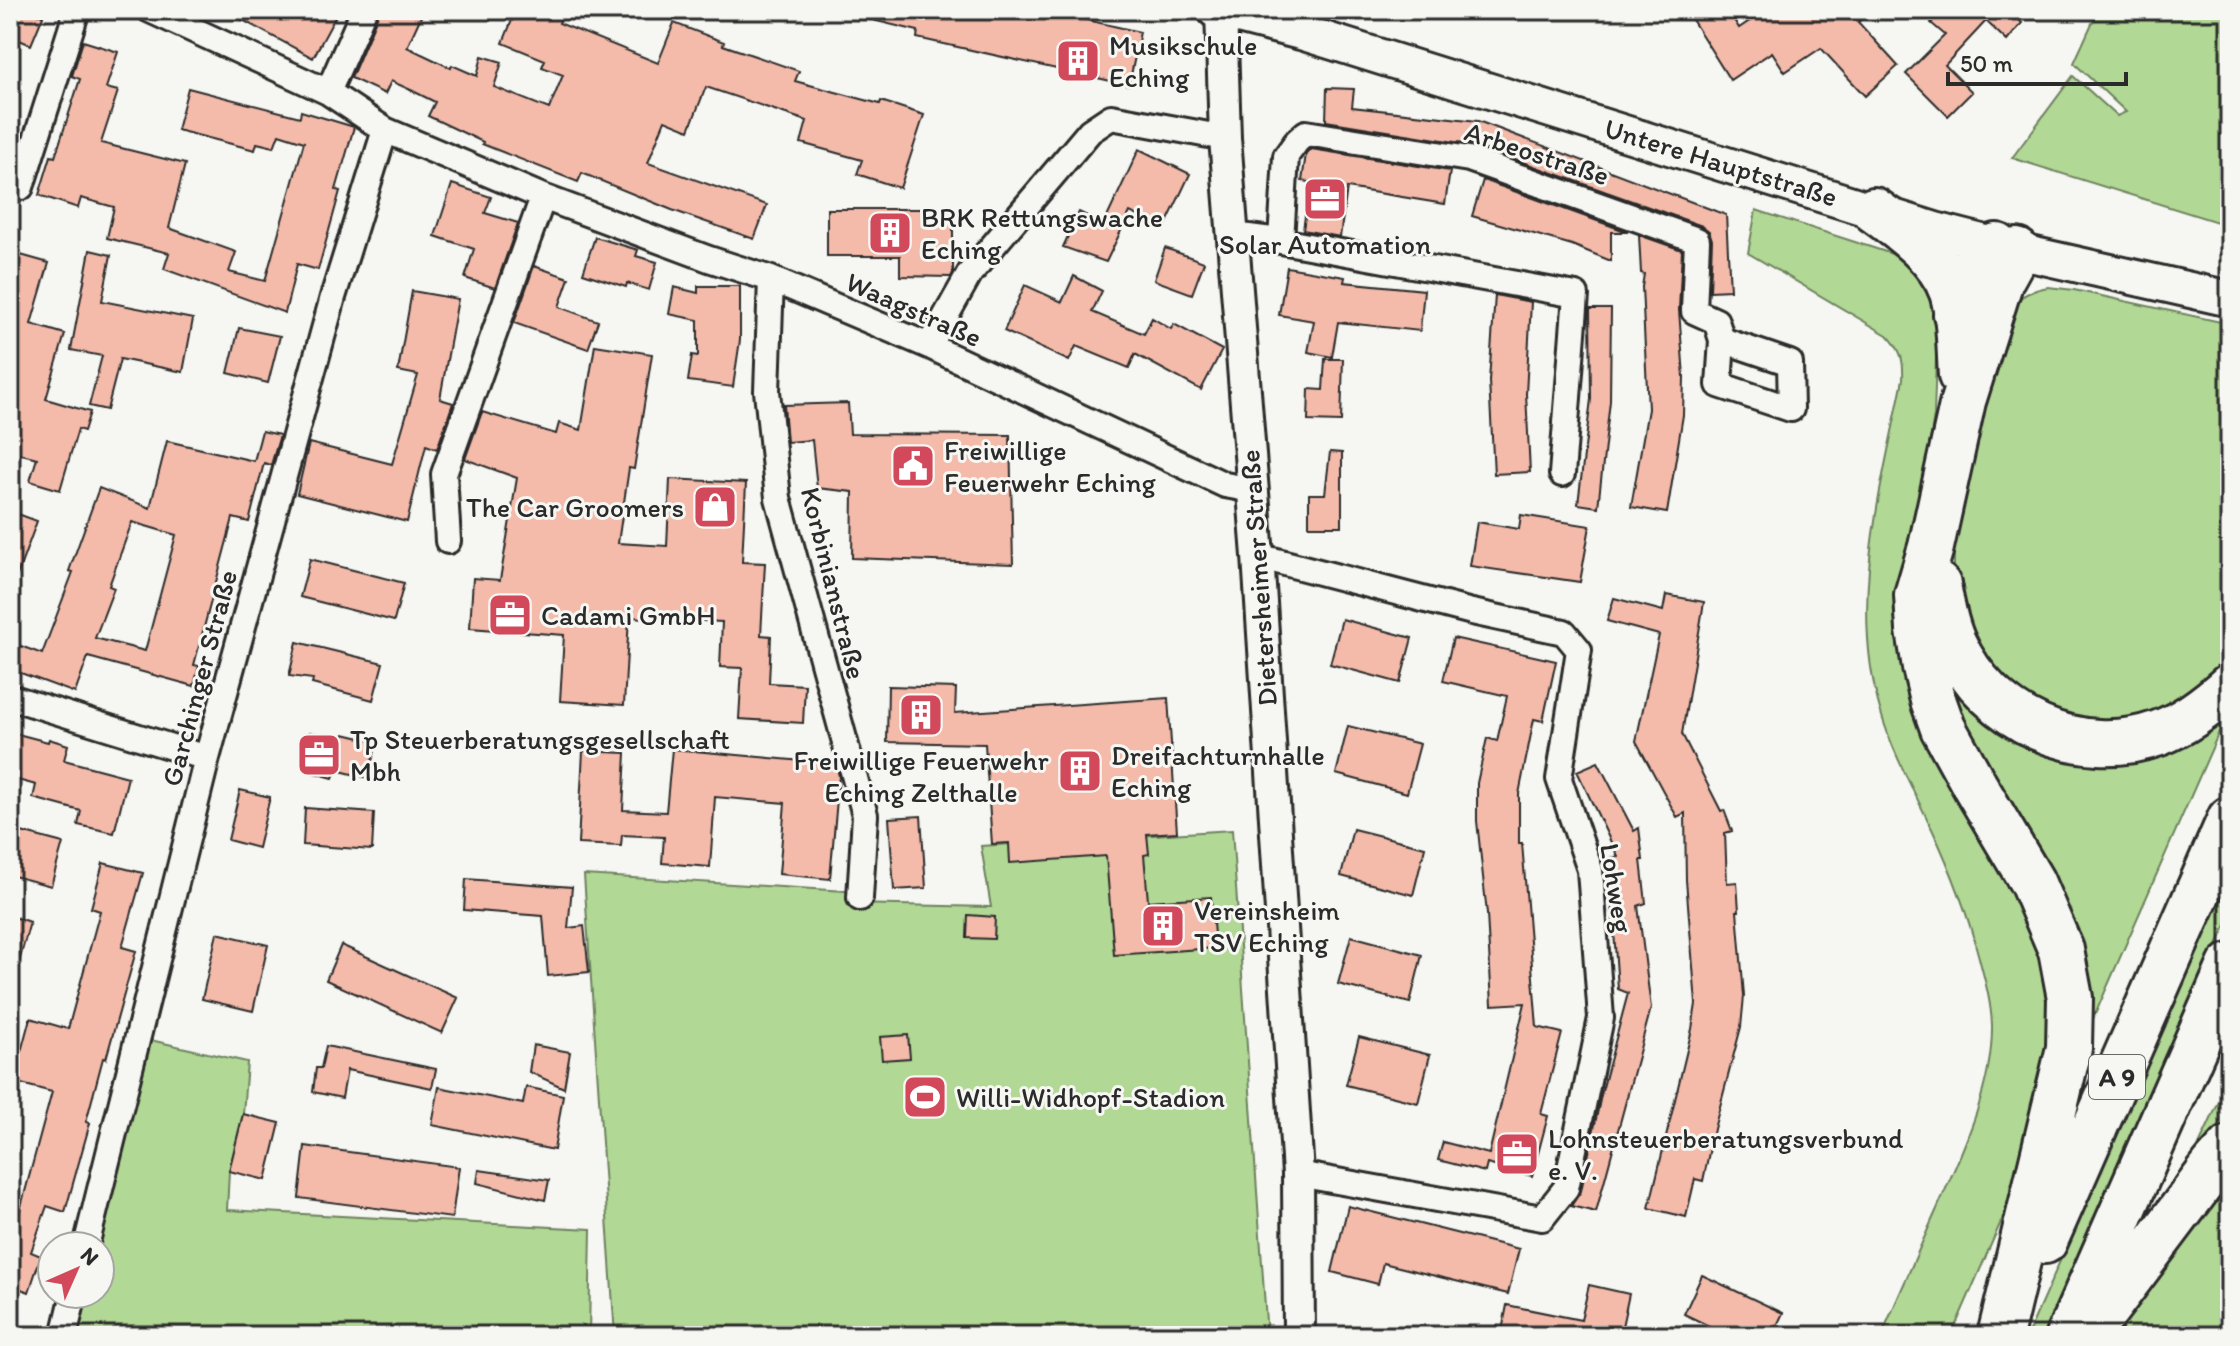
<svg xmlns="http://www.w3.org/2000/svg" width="2240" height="1346" font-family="Itim,sans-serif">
<rect width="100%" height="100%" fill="#f6f6f2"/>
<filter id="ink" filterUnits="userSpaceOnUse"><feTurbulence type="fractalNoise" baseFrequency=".0125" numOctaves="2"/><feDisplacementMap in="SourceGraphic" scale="16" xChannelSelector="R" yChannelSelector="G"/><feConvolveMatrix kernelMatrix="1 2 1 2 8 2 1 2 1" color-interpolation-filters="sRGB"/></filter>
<g filter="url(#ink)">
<path fill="#b1d894" stroke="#6e8260" stroke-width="2" d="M2098,10H2230V226L2012,158L2073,76L2117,116L2126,112L2074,63Z
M1756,210L1892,254L1903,260L1922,283L1934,310L1937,327L1934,415L1907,597L2014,874L2058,1004L2021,1176L1951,1336H1881C1900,1294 1918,1251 1937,1209C1962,1152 1993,1088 1992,1025C1991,1000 1984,977 1978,954C1966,908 1952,872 1932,829C1914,791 1893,754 1881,713C1848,603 1881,489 1903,379C1904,360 1901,349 1887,335L1748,253Z
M2048,287L2074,290L2230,324V665L2212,683L2131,724L2052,718L1982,662L1954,580V544L1961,489L2010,306C2022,295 2032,290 2048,287Z
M1943,657L2035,744L2230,707L2079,1051L1974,763Z
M1232,830L1267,1336H615L584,875L846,891L850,904L991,907L981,846Z
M2230,875V916L2046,1336H2027Z
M146,1039L247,1062L243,1114L229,1171L227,1210L591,1229L589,1336H73L83,1294H100V1246H95Z
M2230,1078V1130L2188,1169Z
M2230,1165L2229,1336H2119L2145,1282Z"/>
<path fill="#f4bbaa" stroke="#2b2b2b" stroke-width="2" fill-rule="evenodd" d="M10,10H29L43,16L31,45L10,36Z
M224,10H339L313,58Z
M380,10H424L407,47L451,68L452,65L477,76L482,56L502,62L494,87L549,109L563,75L542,67L545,60L503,43L516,10H540L561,18L559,23L658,63L674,23L724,42L723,45L799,71L795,81L880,104L881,101L924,115L900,188L857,174L862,160L801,143L807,121L706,87L689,130L665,120L648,163L767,205L754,239L672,210L582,173L578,182L482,144L483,142L428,116L435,102L413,91L391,81L385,94L351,78Z
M861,10H1043L1140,32L1129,85L917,38L918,31L860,17Z
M1686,10H1728L1739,28L1766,10H1871L1858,22L1898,66L1865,96L1821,48L1785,72L1772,52L1730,80Z
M1942,10H1996L1991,15L1997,10H2010L2022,23L2007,41L1986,21L1945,65L1972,92L1948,116L1906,74L1945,35L1931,23Z
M83,41L118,52L106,88L118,91L101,143L185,164L169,228L236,252L229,272L265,281L304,142L279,134L274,147L257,143L255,150L177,130L188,88L300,117L301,111L354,127L336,190L340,191L318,270L297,264L285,313L164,269L169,253L107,238L114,207L81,198L78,208L39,195L51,156L55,157L80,79L72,76Z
M1327,88L1354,89L1352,107L1478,121L1726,215L1730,290L1710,291L1712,240L1709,231L1702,226L1492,151L1493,145L1455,142L1326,121Z
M1139,149L1190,174L1164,229L1130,212L1106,262L1063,247L1079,212L1104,224Z
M1311,149L1450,171L1445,204L1347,188L1340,237L1303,230L1310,182L1302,181L1306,154Z
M1483,180L1628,232H1611V261L1572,245L1472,216Z
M452,184L491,197L485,213L518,223L495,288L465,278L474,249L435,236Z
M827,209H953V273L951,277L900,276V256H827Z
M1639,235L1682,250L1679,310L1684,377L1683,415L1667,513L1631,507L1648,409L1642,287L1644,274L1641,273Z
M595,237L638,250L636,256L657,262L649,290L627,283L626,287L583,273Z
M1165,248L1204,262L1192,294L1154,280Z
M90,250L111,255L102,301L193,319L183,372L120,359L107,410L89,406L102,356L71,350Z
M10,252L49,263L31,324L65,334L46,399L90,412L84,431L78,429L60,490L30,481L37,458L10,451Z
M534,266L569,278L559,307L598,321L588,349L514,323Z
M1287,267L1345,277L1344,282L1424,290L1420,331L1338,322L1332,357L1308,352L1314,321L1279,315Z
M1074,276L1102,291L1092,312L1144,334L1152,318L1171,329L1174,324L1222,350L1201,390L1135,354L1129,368L1076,346L1069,361L1004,331L1025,285L1062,302Z
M698,286H740V340L733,387L688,381L692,355L698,356V320L669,314L674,287L698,293Z
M412,291L458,299L440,399L453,403L437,449L426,445L407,522L297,494L309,443L392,464L418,375L398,371Z
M1495,295L1531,302L1526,394L1530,472L1494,474L1489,381Z
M1590,309H1611L1610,401L1598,507L1578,504L1591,399Z
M239,328L280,336L268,383L228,373Z
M595,345L652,354L634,469L629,468L618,543L667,546L670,479L746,483L742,562L765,563L761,635L771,636L769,683L805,685L803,723L739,719L742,668L720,667L722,622L629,617L624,705L560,701L564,635L470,628L473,578L500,580L517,478L465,459L482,412L556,434L559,423L581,430Z
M1325,359H1343L1341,422L1308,421L1309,389L1323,390Z
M848,403L850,434L1010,435L1013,564L852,558L853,492L817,488L812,440L787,442L784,405Z
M262,431L280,435L271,465L264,463L249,522L233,518L194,665L199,666L194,686L88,657L75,693L10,669V642L42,654L73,572L69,571L99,488L150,508L167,441L254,461ZM132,522L176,535L145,651L95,638L114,588L109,586Z
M1330,452L1342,453V526H1309V494H1325Z
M10,511L37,521L12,589H10Z
M1521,515L1590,526L1580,582L1470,566L1477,522L1519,529Z
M310,559L404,583L394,621L300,597Z
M1666,595L1704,602L1682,734L1721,811L1724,810L1732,831L1725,833L1727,883L1737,882L1739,911H1737L1744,996L1741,1027L1714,1129L1703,1181L1695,1179L1686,1217L1649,1208L1692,1029L1696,1004L1686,880L1685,813L1677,817L1636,741L1659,635L1607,621L1614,598L1663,611Z
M1342,619L1412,638L1400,683L1330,664Z
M1453,638L1556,661L1543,721L1534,719L1519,794V843H1522L1537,1027L1562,1033L1541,1114L1548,1116L1532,1176L1487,1164L1485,1172L1438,1160L1443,1142L1489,1154L1525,1003L1492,1005L1487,914L1477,821V783L1487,738L1497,741L1507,696L1443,681Z
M297,642L383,663L373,700L312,684L313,679L289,676Z
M888,686L956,688L955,713L1168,698L1177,832L1147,834L1149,854L1144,855L1148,901L1211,897L1215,948L1114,955L1106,856L1010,863L1009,843L992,844L985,744L887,742Z
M1348,726L1420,744L1407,793L1336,774Z
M10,732L48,742L49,739L68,745L64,760L128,777L114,833L78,825L81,811L33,798L36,785L10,778Z
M309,732L343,740L344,734L377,742L368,778L336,770L333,778L307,771Z
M672,749L836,764L839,776L830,879L779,874L785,803L715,797L710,867L662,863L664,837L622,835L621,846L578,844L583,751L626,753L623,810L666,812Z
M1598,762L1634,831L1639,828L1643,860H1641L1646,903L1638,906L1651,1008L1596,1212L1571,1206L1581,1191L1601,1095L1628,993L1618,989L1609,858L1618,857L1577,771Z
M240,790L270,797L258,848L228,840Z
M305,808L374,813L372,850L303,845Z
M921,816L926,888L894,890L889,818Z
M10,829L63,843L51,886L10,875Z
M1353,829L1425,847L1413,895L1341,876Z
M103,863L143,873L122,947L136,951L106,1059L103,1058L86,1122L90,1123L65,1212L47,1206L31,1252L41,1256L29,1292L10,1285V1223L16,1225L52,1092L10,1081L15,1062L18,1063L30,1018L68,1029L100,911L91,908Z
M466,879L572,887L568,928L584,926L589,972L548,976L543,916L464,910Z
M968,915L995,917L994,939L967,938Z
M10,916L30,922L16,973L10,972Z
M217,933L268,945L253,1011L202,999Z
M1351,936L1422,955L1410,1003L1338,984Z
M341,945L458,998L442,1033L326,980Z
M908,1035L910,1058L882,1060L880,1037Z
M1359,1037L1430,1055L1418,1103L1346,1085Z
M533,1045L570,1052L564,1088L529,1072Z
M326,1046L436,1069L432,1088L347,1070L342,1098L313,1092L316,1068H321Z
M439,1087L523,1104L526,1087L563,1095L554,1150L432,1125Z
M243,1114L280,1123L266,1180L229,1171Z
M305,1146L459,1167L452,1218L299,1198Z
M479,1170L549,1180L545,1200L477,1183Z
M1348,1206L1519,1249L1508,1294L1383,1263L1378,1284L1332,1272Z
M1702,1275L1783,1313L1772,1336H1730L1684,1314Z
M1589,1285L1629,1294L1620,1336H1501L1507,1305L1581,1320Z"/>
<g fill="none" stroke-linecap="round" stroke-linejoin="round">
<g stroke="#2b2b2b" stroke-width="30">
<path id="minor" d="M150,10L328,92L385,130L543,197L709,259L771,279L929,346L1225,485L1253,490
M328,92L364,10
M21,187L77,10
M1233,235L1281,241L1576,295L1562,474
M1281,241L1286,156L1297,141L1306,133L1469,159L1697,240L1694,311L1716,321L1722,340L1719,385L1791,409L1790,363L1722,340
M771,279L767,391L778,498L865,815L860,898
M929,346L970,273L1090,131L1111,117L1225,138
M448,541L444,474L543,197
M1258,556L1472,612L1564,632L1579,650L1559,779L1590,870L1601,1018L1566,1188L1542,1218L1298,1174
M10,697L207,758
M86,1246L207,758L333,297L385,130
M64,1336L74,1294"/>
</g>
<g stroke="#2b2b2b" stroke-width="36">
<path id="tertiary" d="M1221,10L1225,138L1258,556L1298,1174L1299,1336"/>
</g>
<g stroke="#2b2b2b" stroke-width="40">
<path id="secondary" d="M1215,10L1301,32L1935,230L2017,251L2230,299"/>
</g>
<g stroke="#2b2b2b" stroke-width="50">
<path id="motorway" d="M1874,210C1903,231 1940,257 1952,292C1960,318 1959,348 1961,375
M1956,314C1964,279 1965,266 1997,246
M1938,585C1942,605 1945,625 1954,644C1988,720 2079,762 2159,733C2186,723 2209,705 2230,686
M2045,1241L2230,819
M2090,1331L2214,1166L2230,1148
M2000,1336L2069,1048L2070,998L2061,950L2032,882L1975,786L1943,728L1933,700L1925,667L1919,630L1917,595L1931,547L1963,401L2001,280L2017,251
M2068,1336L2230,966"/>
</g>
<use href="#minor" stroke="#f6f6f2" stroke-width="24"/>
<use href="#tertiary" stroke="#f6f6f2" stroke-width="30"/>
<use href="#secondary" stroke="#f6f6f2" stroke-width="34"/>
<use href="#motorway" stroke="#f6f6f2" stroke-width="44"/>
</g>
</g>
<defs>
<g id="building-square" transform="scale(2.3)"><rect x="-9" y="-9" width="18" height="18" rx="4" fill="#d1495b" stroke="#f6f6f2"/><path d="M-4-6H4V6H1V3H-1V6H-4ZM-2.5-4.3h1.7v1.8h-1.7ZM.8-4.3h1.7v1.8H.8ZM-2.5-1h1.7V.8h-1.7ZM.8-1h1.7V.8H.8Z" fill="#fff"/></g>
<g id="office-square" transform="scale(2.3)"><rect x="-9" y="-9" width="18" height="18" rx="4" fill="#d1495b" stroke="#f6f6f2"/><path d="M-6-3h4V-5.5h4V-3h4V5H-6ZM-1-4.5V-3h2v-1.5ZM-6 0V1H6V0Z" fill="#fff"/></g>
<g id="civic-square" transform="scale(2.3)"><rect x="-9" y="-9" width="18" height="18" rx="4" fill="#d1495b" stroke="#f6f6f2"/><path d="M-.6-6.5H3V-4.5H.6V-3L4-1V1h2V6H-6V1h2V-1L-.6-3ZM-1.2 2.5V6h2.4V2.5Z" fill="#fff"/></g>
<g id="shop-square" transform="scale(2.3)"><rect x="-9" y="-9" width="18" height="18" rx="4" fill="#d1495b" stroke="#f6f6f2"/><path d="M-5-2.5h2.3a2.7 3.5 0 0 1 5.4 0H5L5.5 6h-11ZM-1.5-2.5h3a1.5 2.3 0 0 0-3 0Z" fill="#fff"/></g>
<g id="stadium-square" transform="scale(2.3)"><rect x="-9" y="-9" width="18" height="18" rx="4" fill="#d1495b" stroke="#f6f6f2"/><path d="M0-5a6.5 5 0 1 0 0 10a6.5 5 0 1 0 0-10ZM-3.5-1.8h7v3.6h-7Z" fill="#fff"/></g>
</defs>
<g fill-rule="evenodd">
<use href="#building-square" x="1078" y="61"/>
<use href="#office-square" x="1325" y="199"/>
<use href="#building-square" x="890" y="233"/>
<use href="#civic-square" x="913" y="466"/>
<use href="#shop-square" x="715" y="507"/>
<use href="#office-square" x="510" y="615"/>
<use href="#building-square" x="921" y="715"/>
<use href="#office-square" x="319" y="755"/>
<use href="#building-square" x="1080" y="771"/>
<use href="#building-square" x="1163" y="926"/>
<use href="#stadium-square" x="925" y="1097"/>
<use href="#office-square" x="1517" y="1154"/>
</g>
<g text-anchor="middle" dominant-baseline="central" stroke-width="6" stroke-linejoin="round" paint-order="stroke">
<rect fill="#f6f6f2" stroke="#686867" stroke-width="2" x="2089" y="1055" width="56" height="44" rx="6"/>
<g font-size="26" font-weight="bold" fill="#2b2b2b">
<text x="2117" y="1077">A 9</text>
</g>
<g font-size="28" fill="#2b2b2b" stroke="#f6f6f2" text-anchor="start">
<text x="1109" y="45">Musikschule<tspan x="1109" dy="32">Eching</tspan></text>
<text x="921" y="217">BRK Rettungswache<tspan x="921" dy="32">Eching</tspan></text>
<text x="1325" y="244" text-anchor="middle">Solar Automation</text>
<text x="944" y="450">Freiwillige<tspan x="944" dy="32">Feuerwehr Eching</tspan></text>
<text x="684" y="507" text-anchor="end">The Car Groomers</text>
<text x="541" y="615">Cadami GmbH</text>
<text x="350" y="739">Tp Steuerberatungsgesellschaft<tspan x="350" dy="32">Mbh</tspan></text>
<text x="1111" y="755">Dreifachturnhalle<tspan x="1111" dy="32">Eching</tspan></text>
<text x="921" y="760" text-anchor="middle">Freiwillige Feuerwehr<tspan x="921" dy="32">Eching Zelthalle</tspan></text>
<text x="1194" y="910">Vereinsheim<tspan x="1194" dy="32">TSV Eching</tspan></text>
<text x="956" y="1097">Willi-Widhopf-Stadion</text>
<text x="1548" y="1138">Lohnsteuerberatungsverbund<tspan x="1548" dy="32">e. V.</tspan></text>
</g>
<g font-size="28" fill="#2b2b2b" stroke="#f6f6f2">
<text transform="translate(1537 153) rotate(18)">Arbeostraße</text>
<text transform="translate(1721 162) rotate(17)">Untere Hauptstraße</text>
<text transform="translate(914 309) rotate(24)">Waagstraße</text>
<text transform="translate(1258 578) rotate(-94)">Dietersheimer Straße</text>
<text transform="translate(834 583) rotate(76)">Korbinianstraße</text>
<text transform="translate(199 678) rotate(-75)">Garchinger Straße</text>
<text transform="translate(1617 888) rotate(81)">Lohweg</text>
</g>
</g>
<rect width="2240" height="1346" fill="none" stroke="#f6f6f2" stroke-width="40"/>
<rect x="20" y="20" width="2200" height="1306" fill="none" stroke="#2b2b2b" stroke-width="3" filter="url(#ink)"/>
<g transform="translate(76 1270) rotate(45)"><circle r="38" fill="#f6f6f2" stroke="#a5a5a2" stroke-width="2"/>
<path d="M0-6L14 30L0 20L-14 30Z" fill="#d1495b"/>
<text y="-12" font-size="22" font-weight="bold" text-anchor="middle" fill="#2b2b2b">N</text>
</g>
<path d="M1948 72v12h178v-12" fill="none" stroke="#2b2b2b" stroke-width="4"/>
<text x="1960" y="72" font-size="24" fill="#2b2b2b" stroke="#f6f6f2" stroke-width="6" paint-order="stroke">50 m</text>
</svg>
